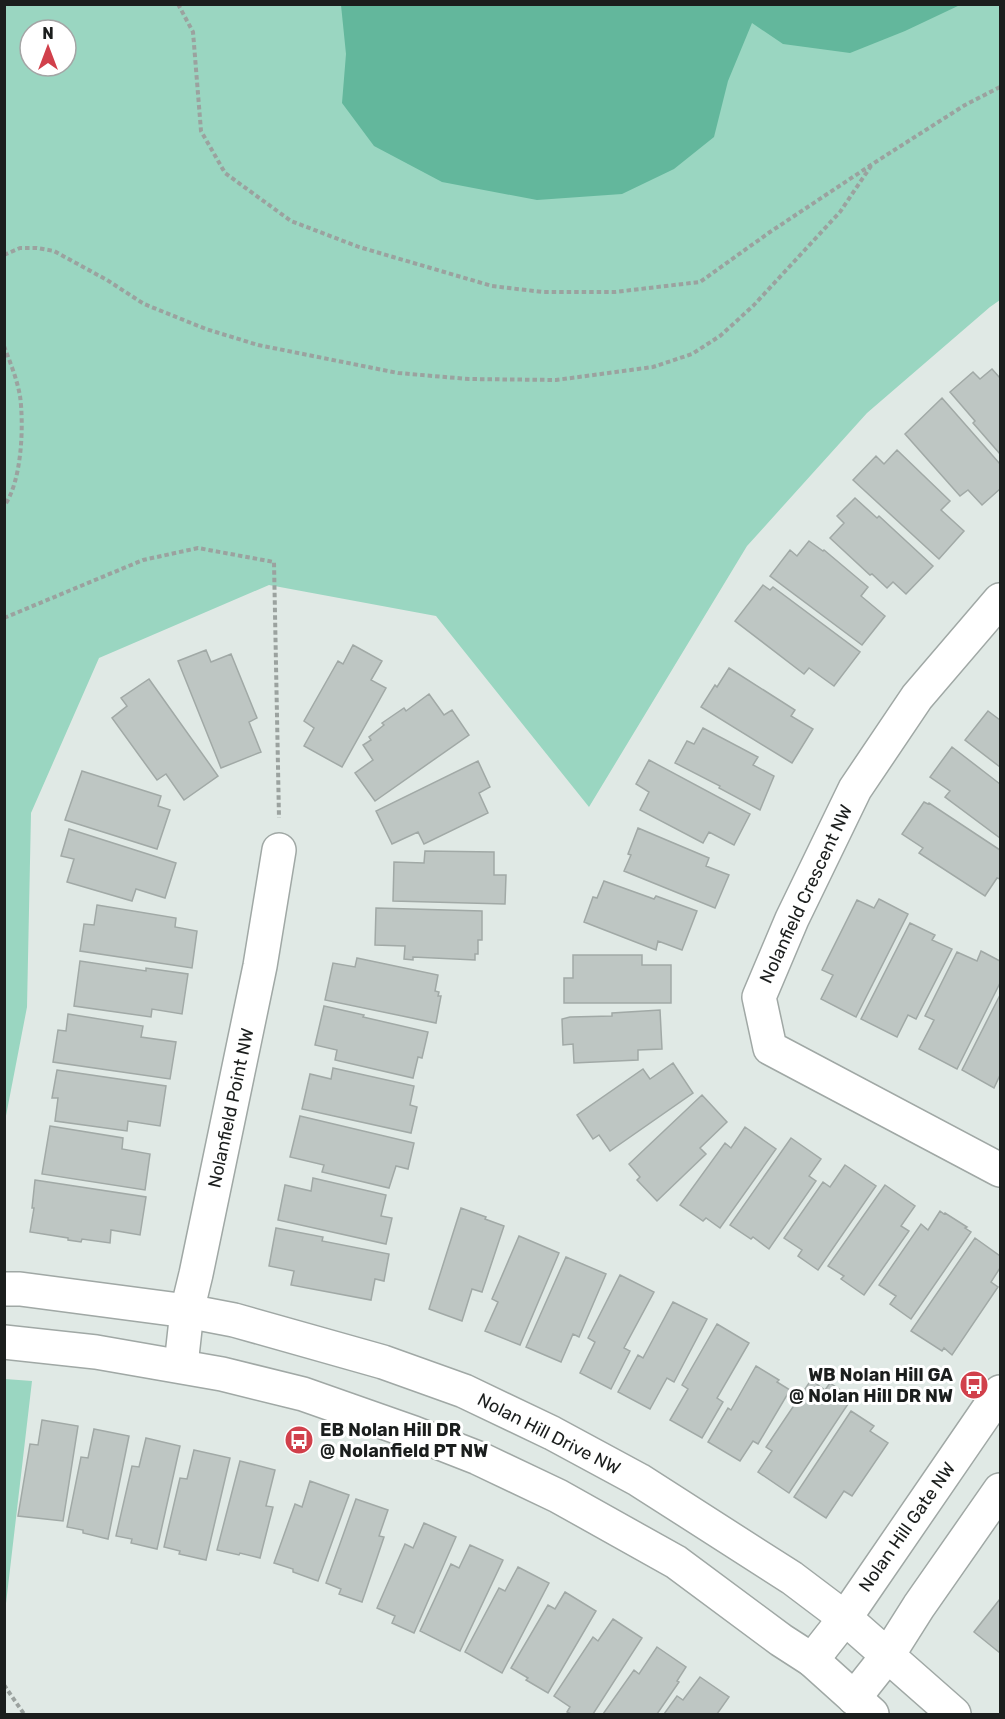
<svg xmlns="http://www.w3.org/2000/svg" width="1005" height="1719" font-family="Rubik,sans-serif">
<rect width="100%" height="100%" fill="#e0e9e5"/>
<path fill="#9ad6c1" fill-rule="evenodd" d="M5,5H1000V300L990,307L867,413L747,546L589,807L436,616L269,585L99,658L31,813L27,1007L5,1121ZM30,30H66V66H30Z
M5,1379L32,1381L5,1612L4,1379Z"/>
<path fill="#63b79c" d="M341,5V4L960,5L905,31L850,53L783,44L752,23L728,81L714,137L674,169L622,194L537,200L442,182L374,146L342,103L346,54Z"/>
<path fill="#bec6c3" stroke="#a1a9a6" stroke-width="1.5" d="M992,369L1000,378V454L973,423L975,421L950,392L973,372L980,379Z
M942,398L1000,464V489L982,505L968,490L960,496L905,434Z
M897,450L950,501L941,510L964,531L939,559L853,480L876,456L884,464Z
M855,498L877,518L879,516L933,566L906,594L893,582L887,588L872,574L870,575L830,538L844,523L837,516Z
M809,541L823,551L824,550L868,587L861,596L885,616L862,645L770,576L790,550L797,556Z
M763,585L770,590L773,587L860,652L834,686L809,668L804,674L735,621Z
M353,645L382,661L371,680L386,688L342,767L304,746L314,728L304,721L338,661L343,664Z
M206,650L211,662L231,654L257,718L249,722L261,752L221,768L178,661Z
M729,668L795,710L791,716L813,729L792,763L701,707L715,685L717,687Z
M149,679L218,776L184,800L166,774L157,780L112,718L127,706L121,698Z
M429,694L444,715L452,710L469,735L375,801L355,773L373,760L363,745L371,740L369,737L384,725L382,723L404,708L406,711Z
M988,711L1000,720V767L965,740Z
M703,728L758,757L753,765L774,776L760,810L719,788L720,786L675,763L687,741L694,744Z
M952,747L1000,784V838L945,797L950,791L930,777Z
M649,760L750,814L734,845L709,832L703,843L640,810L649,792L636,784Z
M478,761L490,787L479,793L488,813L424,844L418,832L392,844L376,811Z
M82,771L161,796L158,806L170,810L157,849L65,820Z
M924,802L928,804L929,803L1000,850V879L997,878L985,896L919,853L923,848L902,834Z
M638,828L709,858L706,866L729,875L715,908L624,871L631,855L628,854Z
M69,829L176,863L165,898L136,889L132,901L67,882L74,859L61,856Z
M425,851L494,852V875H506L505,904L393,901L394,862L424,863Z
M604,881L654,899L656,896L697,911L682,950L658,941L656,950L584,922L593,897L597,898Z
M879,899L908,914L856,1017L821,999L833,975L822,970L857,900L874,908Z
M97,905L176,918L175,927L197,931L192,968L80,951L84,924L94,925Z
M376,908L482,911V940H478V954H475V960L413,957V960L404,959L405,946L375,945Z
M910,923L935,935L932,940L952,949L916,1019L908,1015L897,1037L861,1019Z
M981,951L1000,961V983L957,1069L919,1049L934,1020L925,1016L957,952L977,961Z
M573,955H642V965H671V1003H564V978H573Z
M357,958L438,975L435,991L439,992L438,996H441L436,1023L325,1000L333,963L355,967Z
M80,961L146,971V968L188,974L182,1014L152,1009L151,1017L74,1006Z
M1000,995V1075L994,1088L962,1070Z
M324,1006L364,1015L363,1017L428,1032L422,1058L418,1057L413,1078L335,1060L337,1050L315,1045Z
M660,1010L662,1049L638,1050V1060L574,1063L573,1044L563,1045L562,1019L570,1017L612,1016V1013Z
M68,1014L143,1026L141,1037L176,1042L170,1079L53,1062L58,1030L66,1031Z
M673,1063L693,1093L610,1151L599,1135L593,1139L577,1115L643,1069L650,1079Z
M333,1068L414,1086L410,1105L417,1107L411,1133L302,1109L310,1074L331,1079Z
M57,1070L166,1086L160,1126L128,1121L127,1131L55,1121L58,1098H52Z
M702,1095L727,1122L700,1148L706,1154L657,1201L637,1180L640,1177L629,1164Z
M300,1116L414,1143L408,1169L396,1166L389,1188L322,1172L324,1165L290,1157Z
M50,1126L123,1138L122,1149L150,1154L145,1190L42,1174Z
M745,1127L776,1149L720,1228L706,1218L703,1221L680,1205L725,1143L731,1148Z
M791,1138L821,1159L809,1176L816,1181L769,1249L753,1237L751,1239L730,1225Z
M845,1165L876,1186L818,1270L798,1256L802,1250L784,1238L823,1182L830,1187Z
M313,1178L386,1195L381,1216L392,1218L386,1244L278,1220L285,1185L311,1191Z
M35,1180L146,1197L140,1235L111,1230L110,1243L82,1239L81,1242L68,1240V1238L30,1232L34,1208H32Z
M885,1185L915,1206L901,1226L909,1231L864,1295L841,1279L844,1276L828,1266Z
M461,1208L486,1217L485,1219L504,1226L482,1292L472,1289L462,1321L429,1309Z
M940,1211L944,1214L945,1213L967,1227L965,1228L971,1232L911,1319L890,1304L896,1296L879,1285L921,1224L928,1230Z
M276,1228L323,1237L322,1241L389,1254L384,1281L375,1279L371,1300L291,1285L294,1271L269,1266Z
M519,1236L559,1253L520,1345L485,1331L498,1302L492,1299Z
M975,1238L1000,1256V1268L991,1282L998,1287L952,1355L944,1348L942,1351L911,1331Z
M566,1257L606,1274L579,1337L573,1334L561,1362L526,1347Z
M620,1275L654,1292L624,1348L630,1351L611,1389L580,1373L595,1342L588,1338Z
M673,1302L707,1319L674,1382L667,1378L650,1409L618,1392L638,1355L643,1358Z
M717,1324L749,1343L717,1398L723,1402L702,1438L670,1420L688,1389L682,1385Z
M756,1366L779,1380L777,1382L790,1390L758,1444L753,1441L740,1461L708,1442L728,1408L731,1410Z
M811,1380L825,1390L830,1383L852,1398L789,1493L758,1472L772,1451L766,1447Z
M851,1411L874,1426L870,1431L888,1443L852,1496L844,1491L826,1518L794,1497Z
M42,1420L78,1426L63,1521L18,1516L30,1444L38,1445Z
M94,1429L129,1436L108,1539L83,1533V1530L67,1527L81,1457L88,1458Z
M146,1438L180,1446L157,1549L131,1543L132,1539L116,1536L132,1466L139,1467Z
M194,1450L230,1458L206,1560L179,1554L180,1551L164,1547L180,1478L187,1479Z
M240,1461L275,1470L266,1506L273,1507L260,1558L240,1553L239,1555L217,1550Z
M310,1481L349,1495L318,1581L293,1572V1569L274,1563L295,1504L302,1507Z
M356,1499L388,1510L379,1536L384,1537L362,1602L339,1594L341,1589L326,1583Z
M424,1523L456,1537L414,1633L392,1623L395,1616L377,1608L405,1544L413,1548Z
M470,1545L503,1560L460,1651L420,1631L451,1564L459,1568Z
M518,1567L549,1583L502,1673L465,1652L499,1588L505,1591Z
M565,1592L596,1611L548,1693L526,1680L528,1678L511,1668L548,1605L555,1609Z
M1000,1599V1653L974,1632Z
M613,1619L642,1638L593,1714H571L567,1712L570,1707L554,1696L593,1637L598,1641Z
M657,1647L686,1667L677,1681L679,1682L657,1714H603L634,1670L639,1674Z
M700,1677L729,1697L717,1714H664L677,1696L683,1700Z"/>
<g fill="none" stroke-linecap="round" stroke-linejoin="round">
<g stroke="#a0a8a5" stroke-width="36">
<path id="minor" d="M1000,600L917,697L855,789L792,919L759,997L770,1048L1000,1170
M181,1365L187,1311L196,1274L260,966L279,850
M812,1660L845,1618L1000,1392
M854,1698L888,1655L919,1606L1000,1490"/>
</g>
<g stroke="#a0a8a5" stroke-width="36">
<path id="tertiary" d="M4,1289H20L187,1311L234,1320L383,1362L464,1391L552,1433L639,1480L792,1578L845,1618L954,1714
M4,1342L96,1352L222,1374L303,1394L414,1433L478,1458L558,1496L676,1562L781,1640L812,1660L872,1714"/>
</g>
<path stroke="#9ba29f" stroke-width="4" stroke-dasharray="4.5 3" stroke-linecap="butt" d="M178,4L193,32L201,131L225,173L291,221L359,247L492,286L543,292H615L700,282L770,232L874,163L965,105L1000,87
M4,255L20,248H37L54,251L107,280L144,304L206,329L258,345L398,373L469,379L556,380L653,367L692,354L720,336L753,306L840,212L871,166
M4,346C10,362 17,379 20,396C24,425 22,482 4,506
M4,618L143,560L198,548L274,562L279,818
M4,1685L24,1714"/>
<use href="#minor" stroke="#fff" stroke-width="33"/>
<use href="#tertiary" stroke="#fff" stroke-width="33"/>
</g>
<defs>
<g id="bus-disc" transform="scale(1.5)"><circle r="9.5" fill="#d1404b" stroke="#fff"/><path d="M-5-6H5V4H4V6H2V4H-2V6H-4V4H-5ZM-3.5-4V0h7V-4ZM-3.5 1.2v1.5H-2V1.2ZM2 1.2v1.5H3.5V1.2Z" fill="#fff"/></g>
</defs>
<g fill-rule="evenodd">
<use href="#bus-disc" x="974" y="1385"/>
<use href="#bus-disc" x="299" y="1440"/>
</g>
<g text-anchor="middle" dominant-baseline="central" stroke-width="6" stroke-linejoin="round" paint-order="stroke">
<g font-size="18" fill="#1b1e1d" stroke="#fff">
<text transform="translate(806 894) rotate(-65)">Nolanfield Crescent NW</text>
<text transform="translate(231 1108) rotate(-78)">Nolanfield Point NW</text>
<text transform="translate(549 1434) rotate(27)">Nolan Hill Drive NW</text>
<text transform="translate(907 1527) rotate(-55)">Nolan Hill Gate NW</text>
</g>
<g font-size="18" font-weight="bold" fill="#1b1e1d" stroke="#fff" text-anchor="end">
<text x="953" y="1375">WB Nolan Hill GA<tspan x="953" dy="21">@ Nolan Hill DR NW</tspan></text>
<text x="320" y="1430" text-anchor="start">EB Nolan Hill DR<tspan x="320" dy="21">@ Nolanfield PT NW</tspan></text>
</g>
</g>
<rect width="1005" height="1719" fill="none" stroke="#1b1e1d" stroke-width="12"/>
<g transform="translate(48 48)"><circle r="28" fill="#ffffff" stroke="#a4a5a5" stroke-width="1.5"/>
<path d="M0-4.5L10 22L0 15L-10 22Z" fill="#d1404b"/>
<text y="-9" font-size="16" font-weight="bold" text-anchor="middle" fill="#1b1e1d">N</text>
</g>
</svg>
